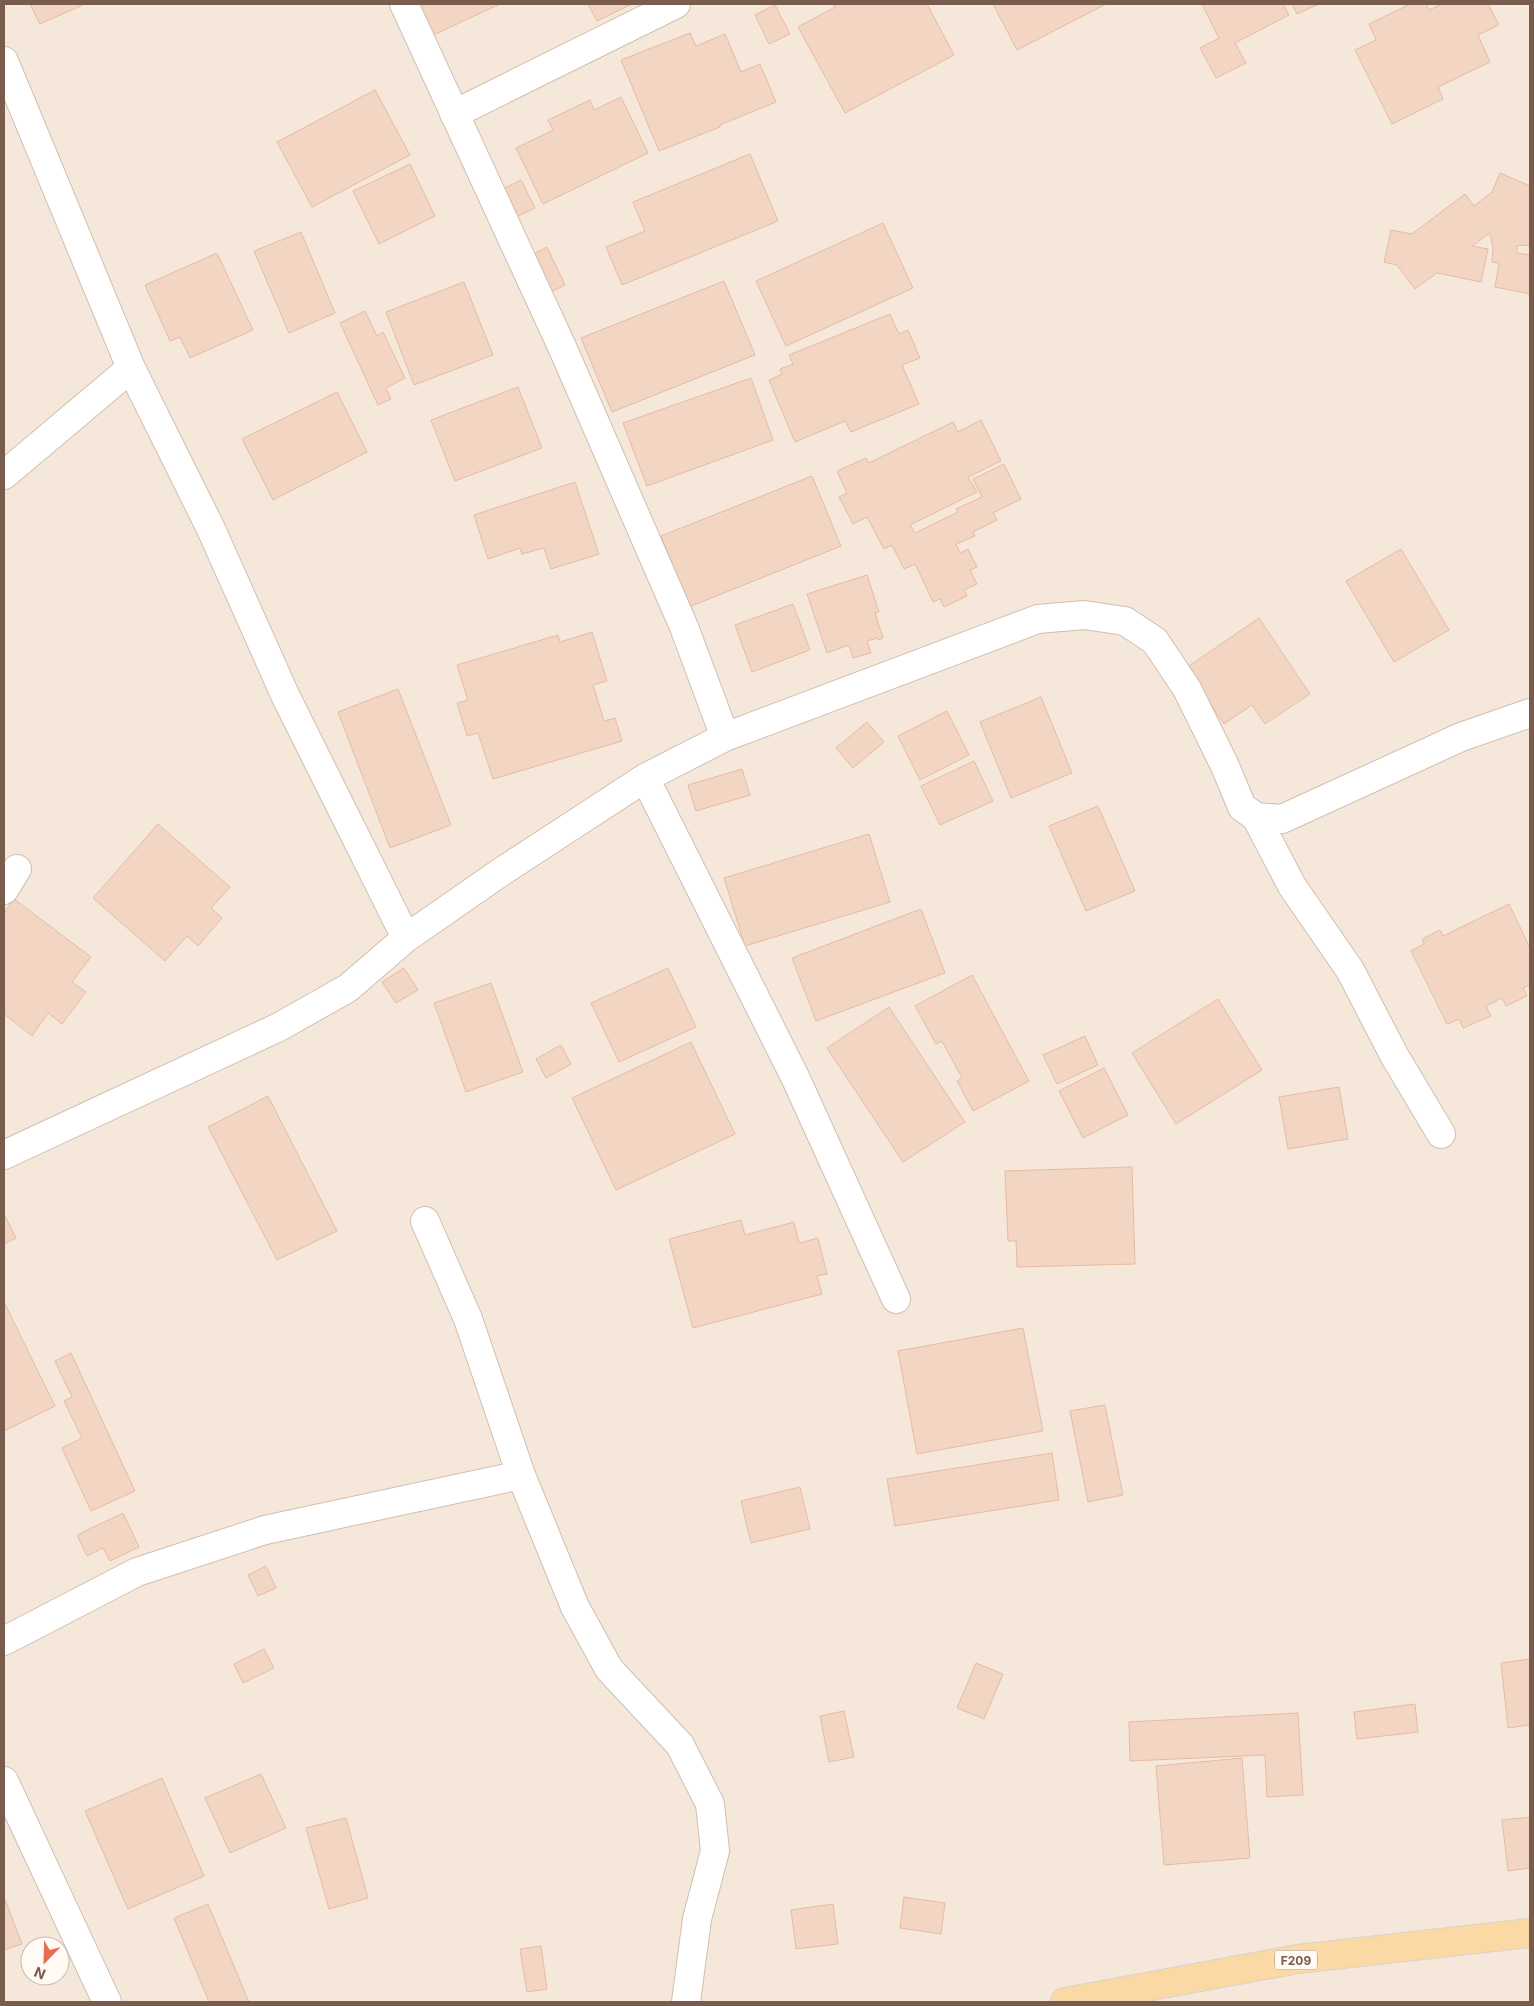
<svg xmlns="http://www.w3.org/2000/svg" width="1534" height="2006" font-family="Inter,sans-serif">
<rect width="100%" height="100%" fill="#fdf6ec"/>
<path fill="#f5e8da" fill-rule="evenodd" d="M4,4H1530V2002H4ZM30,1946H60V1976H30Z"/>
<path fill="#f3d5c3" stroke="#e6bba3" d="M30,4H85L40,24Z
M416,4H497L498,5L431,36Z
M588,4H632L597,21Z
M833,4H927L954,55L845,113L798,27L835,7Z
M993,4H1106L1017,50Z
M1202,4H1283L1289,15L1235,43L1246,63L1216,78L1200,48L1219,38Z
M1292,4H1319L1297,14Z
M1410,4H1426L1429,10L1442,4H1488L1499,25L1478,35L1490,62L1438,87L1443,99L1392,124L1355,50L1376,40L1369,24Z
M775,5L790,34L769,44L755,15Z
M690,33L696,46L725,34L741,72L760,64L776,102L720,125V127L659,151L621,60Z
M375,90L410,155L312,207L277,142Z
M621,97L648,153L543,204L516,148L553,130L548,120L590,100L594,110Z
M750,154L778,221L622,285L606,247L645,231L633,202Z
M410,164L435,216L379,244L353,191Z
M1500,173L1528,185L1530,183V245L1517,246V253L1530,255V294L1495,287L1499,263L1492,262L1493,248L1490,233L1472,246L1488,249L1481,282L1437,273L1415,289L1397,265L1384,262L1391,230L1412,234L1465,194L1474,206L1492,192Z
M521,180L535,208L512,219L499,191Z
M883,223L913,288L786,346L756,281Z
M301,232L335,313L289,333L254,251Z
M547,247L565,285L544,295L526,258Z
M217,253L253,330L190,358L180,337L170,341L145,285Z
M724,281L755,355L612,412L581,338Z
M464,282L493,355L414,385L386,312Z
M365,311L377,336L383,332L405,378L386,388L391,399L378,405L340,323Z
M890,314L899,334L908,330L920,358L902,365L919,404L851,432L845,421L795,442L769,380L782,374L780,369L793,364L789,355Z
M751,378L773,440L647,486L623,423Z
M518,387L542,448L455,481L431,420Z
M337,392L367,452L273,500L242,439Z
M981,420L1001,461L968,477L977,492L910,525L915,533L958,512L956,509L982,497L973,479L1004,464L1021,499L993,513L997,520L973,532L975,536L956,544L960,553L968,549L977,567L970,570L977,584L964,590L967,596L944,607L940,599L933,602L915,564L904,569L892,545L884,549L867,517L853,524L839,497L847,493L837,471L866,458L869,463L953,422L958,432Z
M812,476L841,546L689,607L661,536Z
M575,482L599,554L551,569L544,548L522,554L520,548L488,559L474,515Z
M1401,549L1449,630L1394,662L1346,581Z
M867,575L879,612L875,613L883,638L878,640L877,638L867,641L871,653L853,658L849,645L827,653L807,594Z
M793,604L810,650L752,672L735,625Z
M1259,618L1310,694L1265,724L1252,705L1224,724L1186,668Z
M592,632L607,681L593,685L604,721L615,718L622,741L493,779L478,733L467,736L457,703L468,700L457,665L558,635L560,642Z
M398,689L451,825L390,848L338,712Z
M1041,697L1072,773L1011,798L980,722Z
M947,711L969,755L920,780L898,736Z
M867,722L884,742L853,768L836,748Z
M974,761L993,801L940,825L921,786Z
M742,769L750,795L696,811L688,785Z
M1098,806L1135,891L1086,911L1049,826Z
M158,824L230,887L211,908L222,918L198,946L187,936L165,961L93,898Z
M869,834L890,902L745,946L724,878Z
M14,899L91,957L72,982L86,992L62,1024L48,1013L32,1036L4,1014V913Z
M1509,904L1530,948V985L1523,988L1527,996L1506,1006L1502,998L1486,1006L1491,1016L1463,1028L1459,1019L1447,1024L1411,951L1424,944L1422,939L1440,930L1443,936Z
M921,909L945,973L816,1021L792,958Z
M404,968L418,990L396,1003L382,982Z
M668,968L696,1027L619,1062L591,1003Z
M972,975L1029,1081L973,1111L957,1081L962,1078L942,1041L936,1044L915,1006Z
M491,983L523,1072L466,1092L434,1003Z
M1218,999L1262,1070L1176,1124L1132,1053Z
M889,1007L965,1122L903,1162L827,1048Z
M1085,1036L1098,1065L1057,1084L1043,1055Z
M691,1042L735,1134L616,1190L572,1098Z
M561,1045L571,1064L546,1078L536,1059Z
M1104,1068L1128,1115L1083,1138L1059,1091Z
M1339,1087L1348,1139L1288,1149L1279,1097Z
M268,1096L337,1231L277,1260L208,1127Z
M1132,1167L1135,1264L1017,1267L1016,1241H1008L1005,1171Z
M4,1214L16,1238L4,1244Z
M741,1220L745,1235L794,1222L799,1243L818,1238L827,1274L817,1276L822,1294L693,1328L669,1239Z
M4,1302L55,1406L4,1431Z
M1023,1328L1043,1431L917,1454L898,1351Z
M71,1353L135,1491L91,1511L62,1448L82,1438L64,1401L72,1397L55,1361Z
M1105,1405L1123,1495L1088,1502L1070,1411Z
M1052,1453L1059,1500L895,1526L887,1479Z
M800,1487L810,1529L751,1543L741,1501Z
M123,1513L139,1547L110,1561L103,1548L87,1556L77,1535Z
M266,1566L276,1588L258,1596L248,1575Z
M264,1649L274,1668L243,1683L234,1664Z
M1530,1659V1725L1508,1728L1501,1663Z
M976,1663L1003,1674L984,1719L957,1708Z
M1415,1704L1418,1732L1357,1739L1354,1712Z
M844,1711L854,1757L829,1762L820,1716Z
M1298,1713L1303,1795L1267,1797L1265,1755L1130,1761L1129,1722Z
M1242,1758L1250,1858L1164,1865L1156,1766Z
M261,1774L286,1828L230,1853L205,1798Z
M162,1778L204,1876L128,1909L85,1811Z
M1530,1817V1868L1508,1871L1502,1820Z
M346,1818L368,1898L329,1909L306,1828Z
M4,1897L22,1944L4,1950Z
M904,1897L945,1903L941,1934L900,1928Z
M208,1904L249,2002H209L174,1918Z
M833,1904L838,1944L796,1949L791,1910Z
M541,1946L547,1989L527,1992L520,1949Z"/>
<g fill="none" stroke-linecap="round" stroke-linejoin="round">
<g stroke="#d1beb0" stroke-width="30">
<path id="minor" d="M404,4L563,349L684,627L725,737
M4,61L131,368L211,529L285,695L406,938
M454,114L676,4
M4,475L131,368
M645,778L796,1079L896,1299
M1256,817L1292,886L1350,970L1394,1055L1441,1134
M4,890L17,869
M4,1155L279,1027L348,988L406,938L501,872L645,778L725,737L1038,619L1084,615L1125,621L1155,641L1187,689L1225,766L1242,807L1256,817L1282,819L1461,737L1530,713
M425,1221L468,1319L521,1475L575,1607L609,1669L680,1745L710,1804L715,1851L697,1919L686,2002
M4,1641L137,1572L265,1530L521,1475
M4,1781L107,2002"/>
</g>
<g stroke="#dad1cd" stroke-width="30">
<path id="primary" d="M1065,2002L1298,1959L1530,1933"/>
</g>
<use href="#minor" stroke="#fff" stroke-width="28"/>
<use href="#primary" stroke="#fbd9a5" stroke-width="28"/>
</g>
<g text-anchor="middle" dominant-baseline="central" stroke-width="4" stroke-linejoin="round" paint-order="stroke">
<rect fill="#fffaf3" stroke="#a28b7f" stroke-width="1" x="1275" y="1950.5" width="42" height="19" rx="4"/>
<g font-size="12" font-weight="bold" fill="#7a5c4d">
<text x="1296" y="1960">F209</text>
</g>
</g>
<rect width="1534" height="2006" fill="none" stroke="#7a5c4d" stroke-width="10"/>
<g transform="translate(45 1961) rotate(203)"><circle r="24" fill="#fffaf3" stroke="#cabbb1"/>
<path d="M0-4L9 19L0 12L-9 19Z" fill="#e76f51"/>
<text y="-8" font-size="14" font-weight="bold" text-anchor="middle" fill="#7a5c4d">N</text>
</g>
</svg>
